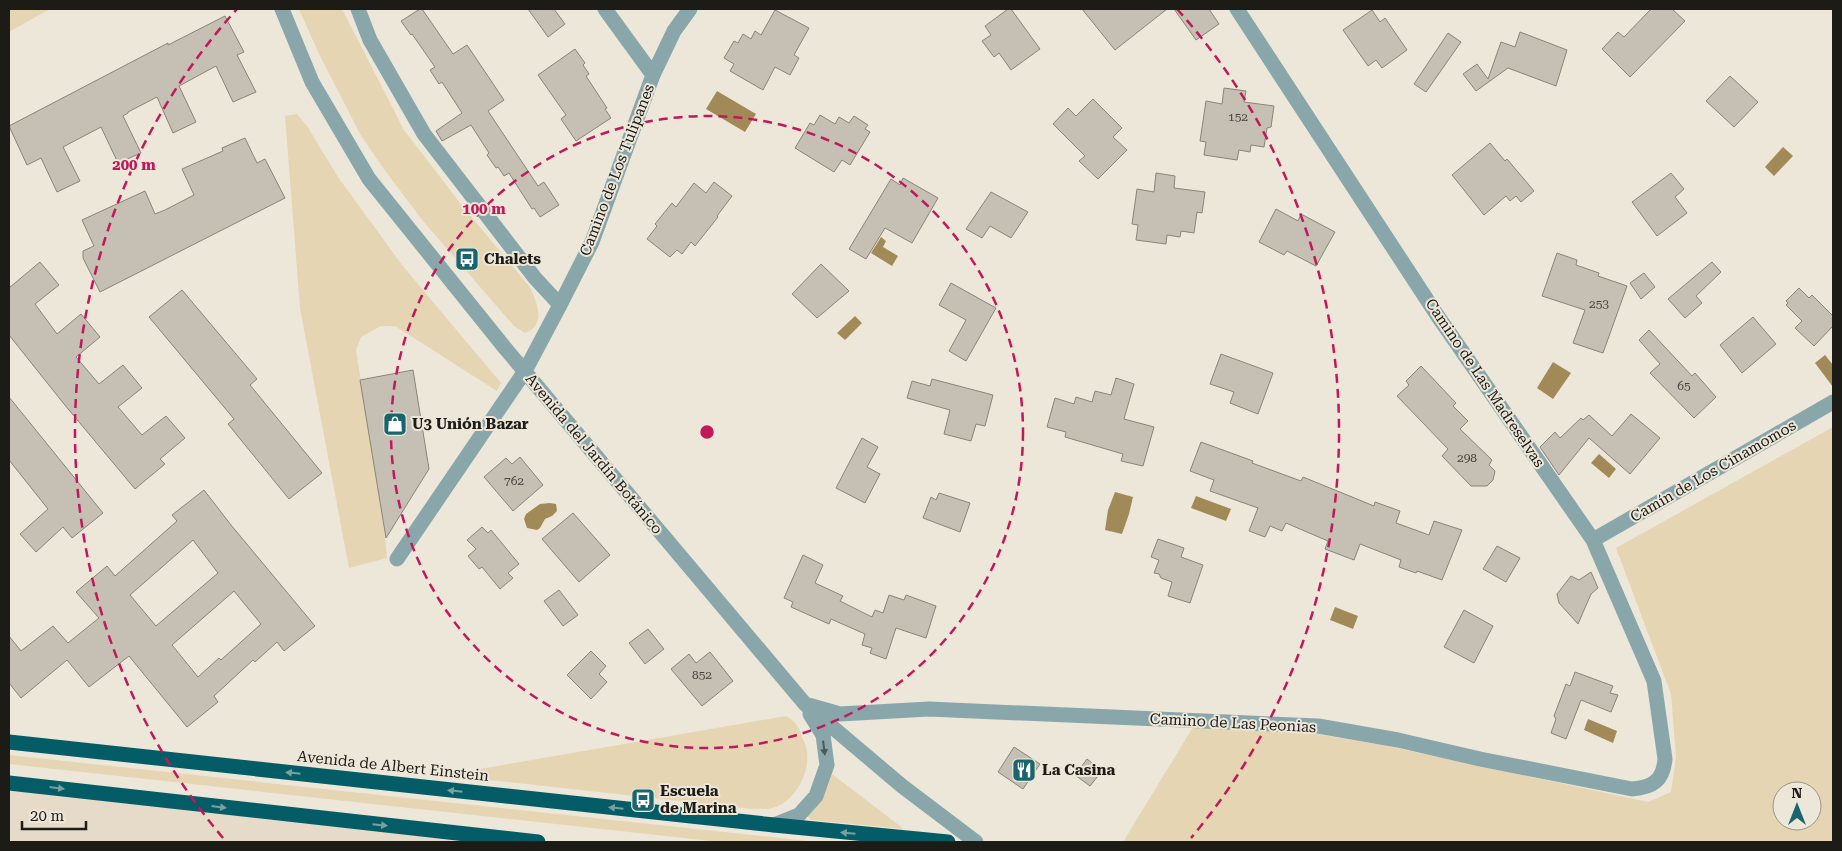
<svg xmlns="http://www.w3.org/2000/svg" width="1842" height="851" font-family="'Roboto Serif',serif">
<rect width="100%" height="100%" fill="#ede7da"/>
<path fill="#e5dbc8" d="M9,783L538,842H9Z"/>
<path fill="#e5d5b3" fill-rule="evenodd" d="M9,9H50L9,32Z
M299,9H342L404,130L464,208L529,286C537,301 547,325 525,333L514,326L423,221L383,168L360,134L319,54Z
M297,114L307,126L338,177L402,265L501,383L497,391L395,326H381L361,337L356,350L384,528L387,558L349,568L300,308L285,116Z
M1833,427V842H1123L1193,727L1304,732L1383,745L1648,802L1671,792L1676,757L1671,694L1616,548ZM1782,791H1812V821H1782Z
M786,716C796,721 799,728 802,737C804,742 807,747 807,752C810,774 794,803 772,808C766,810 758,808 752,809L445,775Z
M9,755L817,842H720L9,764Z
M832,774L904,829L811,820L807,816C820,803 827,791 832,774Z"/>
<path fill="#a28a58" d="M717,91L756,114L745,132L706,109Z
M1783,147L1793,156L1774,176L1765,167Z
M881,237L886,241L883,247L898,256L892,266L871,253Z
M855,316L862,323L845,340L837,333Z
M1825,355L1833,365V387L1815,363Z
M1553,362L1571,373L1553,399L1537,388Z
M1599,454L1616,469L1609,478L1591,463Z
M1115,492L1133,497L1129,514L1122,534L1105,530L1108,510Z
M1196,496L1231,509L1226,521L1191,508Z
M550,503L556,504L557,511L552,516L545,519L540,528L537,530L527,528L524,519L526,514L540,504Z
M1335,607L1358,616L1353,629L1330,620Z
M1588,719L1617,731L1613,743L1584,730Z"/>
<path fill="#c6c0b4" stroke="#898478" fill-rule="evenodd" d="M420,9H422L453,54L467,45L504,100L488,111L538,186L544,182L559,205L540,217L534,208L532,209L509,173L504,176L498,167L496,168L487,155L489,153L471,125L442,141L436,131L462,113L442,82L439,84L430,70L435,67L412,34L411,35L401,21Z
M528,9H554L565,24L548,37Z
M1008,9H1011L1040,49L1011,70L999,53L994,57L982,41L991,35L985,26Z
M1082,9H1167L1115,50Z
M1174,9H1209L1219,24L1196,40Z
M1651,9H1672L1685,21L1630,77L1602,49L1618,32L1624,37Z
M775,10L809,28L794,55L799,58L790,75L775,67L763,90L730,71L734,64L724,58L734,41L738,43L743,34L751,39L755,31L761,35Z
M1372,10L1380,22L1385,18L1407,50L1382,68L1376,60L1368,66L1343,30Z
M225,16L244,52L237,55L256,92L233,102L216,66L179,86L196,122L173,133L157,97L128,112V113L123,116L141,153L118,163L101,127L63,147L80,181L57,192L41,158L27,165L9,126L168,43V45Z
M1520,32L1567,50L1556,86L1508,68L1476,91L1463,74L1477,64L1488,79L1501,42L1515,47Z
M1448,33L1461,42L1426,92L1414,84Z
M575,49L585,63L583,65L589,74L586,76L607,108L605,109L611,118L576,141L561,119L566,115L538,75Z
M1730,76L1758,102L1734,127L1706,101Z
M1224,88L1246,91L1244,102L1274,106L1271,127L1267,128L1264,147L1251,145L1250,152L1239,150L1237,160L1204,155L1206,142L1200,141L1206,101L1222,104Z
M1093,99L1122,128L1113,137L1127,150L1098,179L1079,161L1085,156L1053,124L1068,108L1076,116Z
M820,115L835,124L839,117L849,123L854,116L868,125L865,129L870,132L850,165L842,160L834,172L795,148L810,123L814,125Z
M245,138L257,163L265,159L285,198L100,292L83,258V251L94,246L82,220L145,191L155,214L165,210L194,195L182,169L223,151L222,148Z
M1490,143L1505,161L1507,159L1534,191L1521,202L1516,196L1510,201L1506,196L1484,215L1452,175Z
M1156,173L1175,176L1174,188L1205,192L1202,213L1197,212L1194,233L1181,231L1180,237L1167,235L1166,244L1136,240L1138,225L1132,224L1137,189L1154,192Z
M1671,173L1684,189L1675,197L1687,213L1657,236L1632,202Z
M903,178L938,198L912,243L885,228L866,259L849,249L891,179L900,185Z
M714,182L732,196L717,216L718,217L695,246L691,242L682,254L677,250L670,257L647,239L657,226L655,224L672,203L676,207L694,183L706,193Z
M991,192L1028,212L1011,238L990,226L982,238L966,229Z
M1276,209L1298,221L1301,214L1335,232L1316,266L1287,251L1284,255L1259,242Z
M1557,253L1577,260L1576,265L1599,273L1598,276L1627,286L1603,353L1573,343L1585,310L1542,296Z
M40,262L59,285L35,304L57,334L81,314L100,337L76,357L99,384L123,365L142,388L118,407L142,435L166,416L185,438L160,459L165,464L135,489L64,404L9,335V288Z
M1712,262L1721,272L1696,296L1702,303L1685,318L1668,299Z
M821,264L849,291L817,318L792,294Z
M1644,273L1655,287L1641,299L1630,283Z
M951,283L996,308L966,361L949,351L966,320L939,305Z
M1799,288L1809,298L1812,295L1833,316V326L1814,346L1795,328L1802,321L1786,305L1788,303L1786,301Z
M182,290L257,379L250,385L322,473L289,499L228,424L234,419L149,317Z
M1753,317L1776,344L1742,373L1720,345Z
M1649,330L1692,376L1695,373L1716,397L1694,418L1650,373L1660,364L1639,340Z
M1221,354L1273,373L1258,414L1230,403L1234,392L1210,384Z
M1421,366L1456,403L1453,406L1468,421L1460,429L1492,460L1489,465L1495,471L1493,480L1487,486H1471L1442,456L1448,449L1397,396L1409,385L1406,381Z
M413,370L429,469L386,538L360,380Z
M1116,378L1134,384L1124,419L1154,427L1143,466L1121,461L1123,454L1065,437L1066,432L1047,427L1055,398L1074,404L1076,397L1092,402L1095,391L1111,395Z
M932,379L993,395L985,426L976,424L971,441L944,434L950,410L907,398L912,381L930,386Z
M9,397L103,513L72,538L63,527L36,552L20,534L48,509L9,460Z
M1631,414L1660,438L1630,474L1589,438L1559,475L1540,447L1555,432L1560,438L1581,418L1583,420L1589,415L1612,436Z
M862,438L878,447L867,467L880,474L865,503L836,488Z
M1201,442L1253,461L1252,463L1301,481L1303,477L1374,506L1375,502L1400,511L1396,523L1429,535L1434,521L1462,530L1442,580L1417,571L1416,573L1399,567L1401,560L1360,544L1354,560L1325,549L1328,541L1286,523L1282,531L1270,526L1265,537L1249,531L1258,508L1210,491L1214,480L1190,471Z
M520,457L543,485L513,511L484,477L506,458L512,464Z
M204,490L231,525L315,626L284,651L277,642L255,662L253,660L214,696L218,702L187,727L129,656L89,687L67,660L21,698L9,683V636L21,651L53,626L68,643L99,618L76,592L107,566L115,576L177,521L172,515ZM193,540L218,573L156,626L130,595ZM234,591L261,624L221,660L219,658L198,677L172,645Z
M939,493L970,503L960,532L923,518L931,497L936,500Z
M573,513L610,555L579,582L542,539Z
M482,527L488,533L491,530L519,564L508,573L513,578L500,589L482,567L479,569L468,556L476,549L467,540Z
M1158,539L1184,548L1181,557L1203,565L1190,603L1168,596L1172,582L1161,578L1159,574L1154,573L1159,560L1151,557Z
M1497,546L1520,558L1506,582L1483,569Z
M803,555L823,565L815,583L843,596L840,601L872,617L875,610L883,613L889,595L904,600L906,595L936,606L926,638L896,628L886,659L870,653L872,648L862,645L865,634L831,619L829,624L791,607L793,602L784,598Z
M1591,572L1598,588L1591,594L1578,624L1559,603L1557,594L1571,576L1579,580Z
M559,590L578,615L563,626L544,601Z
M1464,610L1493,626L1474,663L1444,647Z
M648,629L664,649L645,664L629,643Z
M591,651L606,666L599,674L607,682L591,699L567,675Z
M710,652L733,681L702,706L671,669L689,654L696,663Z
M1575,672L1613,686L1610,693L1618,695L1611,712L1581,700L1566,739L1551,733L1556,719L1554,716L1566,684L1570,686Z
M1014,747L1040,764L1023,789L998,772Z
M1087,759L1102,771L1090,786L1075,775Z"/>
<g fill="none" stroke-linecap="round" stroke-linejoin="round">
<path stroke="#89a7ab" stroke-width="15" d="M282,9L312,82L369,179L505,348L805,704L902,786L976,842
M358,9L370,40L424,134L535,278L560,305
M605,9L653,75
M1593,540L1833,402
M397,559L525,371L560,305L592,242L653,75L674,31L690,9
M805,704L840,714L929,709L1318,726L1398,740L1480,759L1632,789C1653,787 1663,781 1665,759L1654,681L1593,540L1437,315L1237,9
M774,825L799,815L816,796L827,765L823,735L810,714"/>
<path stroke="#045d66" stroke-width="15" d="M9,742L774,825L948,842
M9,783L538,842"/>
</g>
<defs><path id="oneway-solid" d="M-6-.8H1V-3.2L6.5 0L1 3.2V.8H-6Z" transform="scale(1.25)"/></defs>
<use fill="#4e5a59" href="#oneway-solid" transform="translate(824 748) rotate(83)"/>
<g fill="#78a2a0">
<use href="#oneway-solid" transform="translate(293 773) rotate(-174)"/>
<use href="#oneway-solid" transform="translate(57 788) rotate(7)"/>
<use href="#oneway-solid" transform="translate(455 791) rotate(-174)"/>
<use href="#oneway-solid" transform="translate(219 807) rotate(7)"/>
<use href="#oneway-solid" transform="translate(616 808) rotate(-174)"/>
<use href="#oneway-solid" transform="translate(380 825) rotate(6)"/>
<use href="#oneway-solid" transform="translate(848 833) rotate(-175)"/>
</g>
<g fill="none" stroke="#c2185b" stroke-width="2.5" stroke-dasharray="9 6">
<circle cx="707" cy="432" r="316"/>
<path d="M223 838A632 632 0 0 1 237 9M1177 9A632 632 0 0 1 1191 838"/>
</g>
<defs>
<g id="bus-square" transform="scale(1.25)"><rect x="-9" y="-9" width="18" height="18" rx="4" fill="#19656e" stroke="#ede7da"/><path d="M-5-6H5V4H4V6H2V4H-2V6H-4V4H-5ZM-3.5-4V0h7V-4ZM-3.5 1.2v1.5H-2V1.2ZM2 1.2v1.5H3.5V1.2Z" fill="#fff"/></g>
<g id="shop-square" transform="scale(1.25)"><rect x="-9" y="-9" width="18" height="18" rx="4" fill="#19656e" stroke="#ede7da"/><path d="M-5-2.5h2.3a2.7 3.5 0 0 1 5.4 0H5L5.5 6h-11ZM-1.5-2.5h3a1.5 2.3 0 0 0-3 0Z" fill="#fff"/></g>
<g id="restaurant-square" transform="scale(1.25)"><rect x="-9" y="-9" width="18" height="18" rx="4" fill="#19656e" stroke="#ede7da"/><path d="M-5-6h1v4h1v-4h1v4h1v-4h1v5L-1.5 .5V6h-2V.5L-5-1ZM5-6V6H3V1.5H1.5Q1.5-4 5-6Z" fill="#fff"/></g>
</defs>
<g fill-rule="evenodd">
<use href="#bus-square" x="467" y="259"/>
<use href="#shop-square" x="395" y="424"/>
<use href="#restaurant-square" x="1024" y="770"/>
<use href="#bus-square" x="643" y="800"/>
</g>
<g text-anchor="middle" dominant-baseline="central" stroke-width="4" stroke-linejoin="round" paint-order="stroke">
<g font-size="12" fill="#47443e">
<text x="1238" y="117">152</text>
<text x="1599" y="304">253</text>
<text x="1684" y="386">65</text>
<text x="1467" y="458">298</text>
<text x="514" y="481">762</text>
<text x="702" y="675">852</text>
</g>
<g font-size="15" fill="#1d1b16" stroke="#ede7da">
<text transform="translate(617 170) rotate(-69)">Camino de Los Tulipanes</text>
<text transform="translate(1485 383) rotate(56)">Camino de Las Madreselvas</text>
<text transform="translate(594 454) rotate(50)">Avenida del Jardín Botánico</text>
<text transform="translate(1713 471) rotate(-30)">Camín de Los Cinamomos</text>
<text transform="translate(1233 723) rotate(3)">Camino de Las Peonias</text>
<text transform="translate(393 766) rotate(6)">Avenida de Albert Einstein</text>
</g>
<g font-size="15" font-weight="bold" fill="#1d1b16" stroke="#ede7da" text-anchor="start">
<text x="484" y="259">Chalets</text>
<text x="412" y="424">U3 Unión Bazar</text>
<text x="1042" y="770">La Casina</text>
<text x="660" y="791">Escuela<tspan x="660" dy="17">de Marina</tspan></text>
</g>
</g>
<circle cx="707" cy="432" r="8" fill="#c2185b" stroke="#ede7da" stroke-width="2.5"/>
<g font-size="15" text-anchor="middle" font-weight="bold" fill="#c2185b" stroke="#ede7da" stroke-width="4" stroke-linejoin="round" paint-order="stroke">
<text x="134" y="170">200 m</text>
<text x="484" y="214">100 m</text>
</g>
<rect width="1842" height="851" fill="none" stroke="#1d1b16" stroke-width="20"/>
<g transform="translate(1797 806)"><circle r="24" fill="#ede7da" stroke="#9a958c"/>
<path d="M0-4L9 19L0 12L-9 19Z" fill="#19656e"/>
<text y="-8" font-size="14" font-weight="bold" text-anchor="middle" fill="#1d1b16">N</text>
</g>
<path d="M22 821v8h64v-8" fill="none" stroke="#1d1b16" stroke-width="2.5"/>
<text x="30" y="821" font-size="15" fill="#1d1b16" stroke="#ede7da" stroke-width="4" paint-order="stroke">20 m</text>
</svg>
